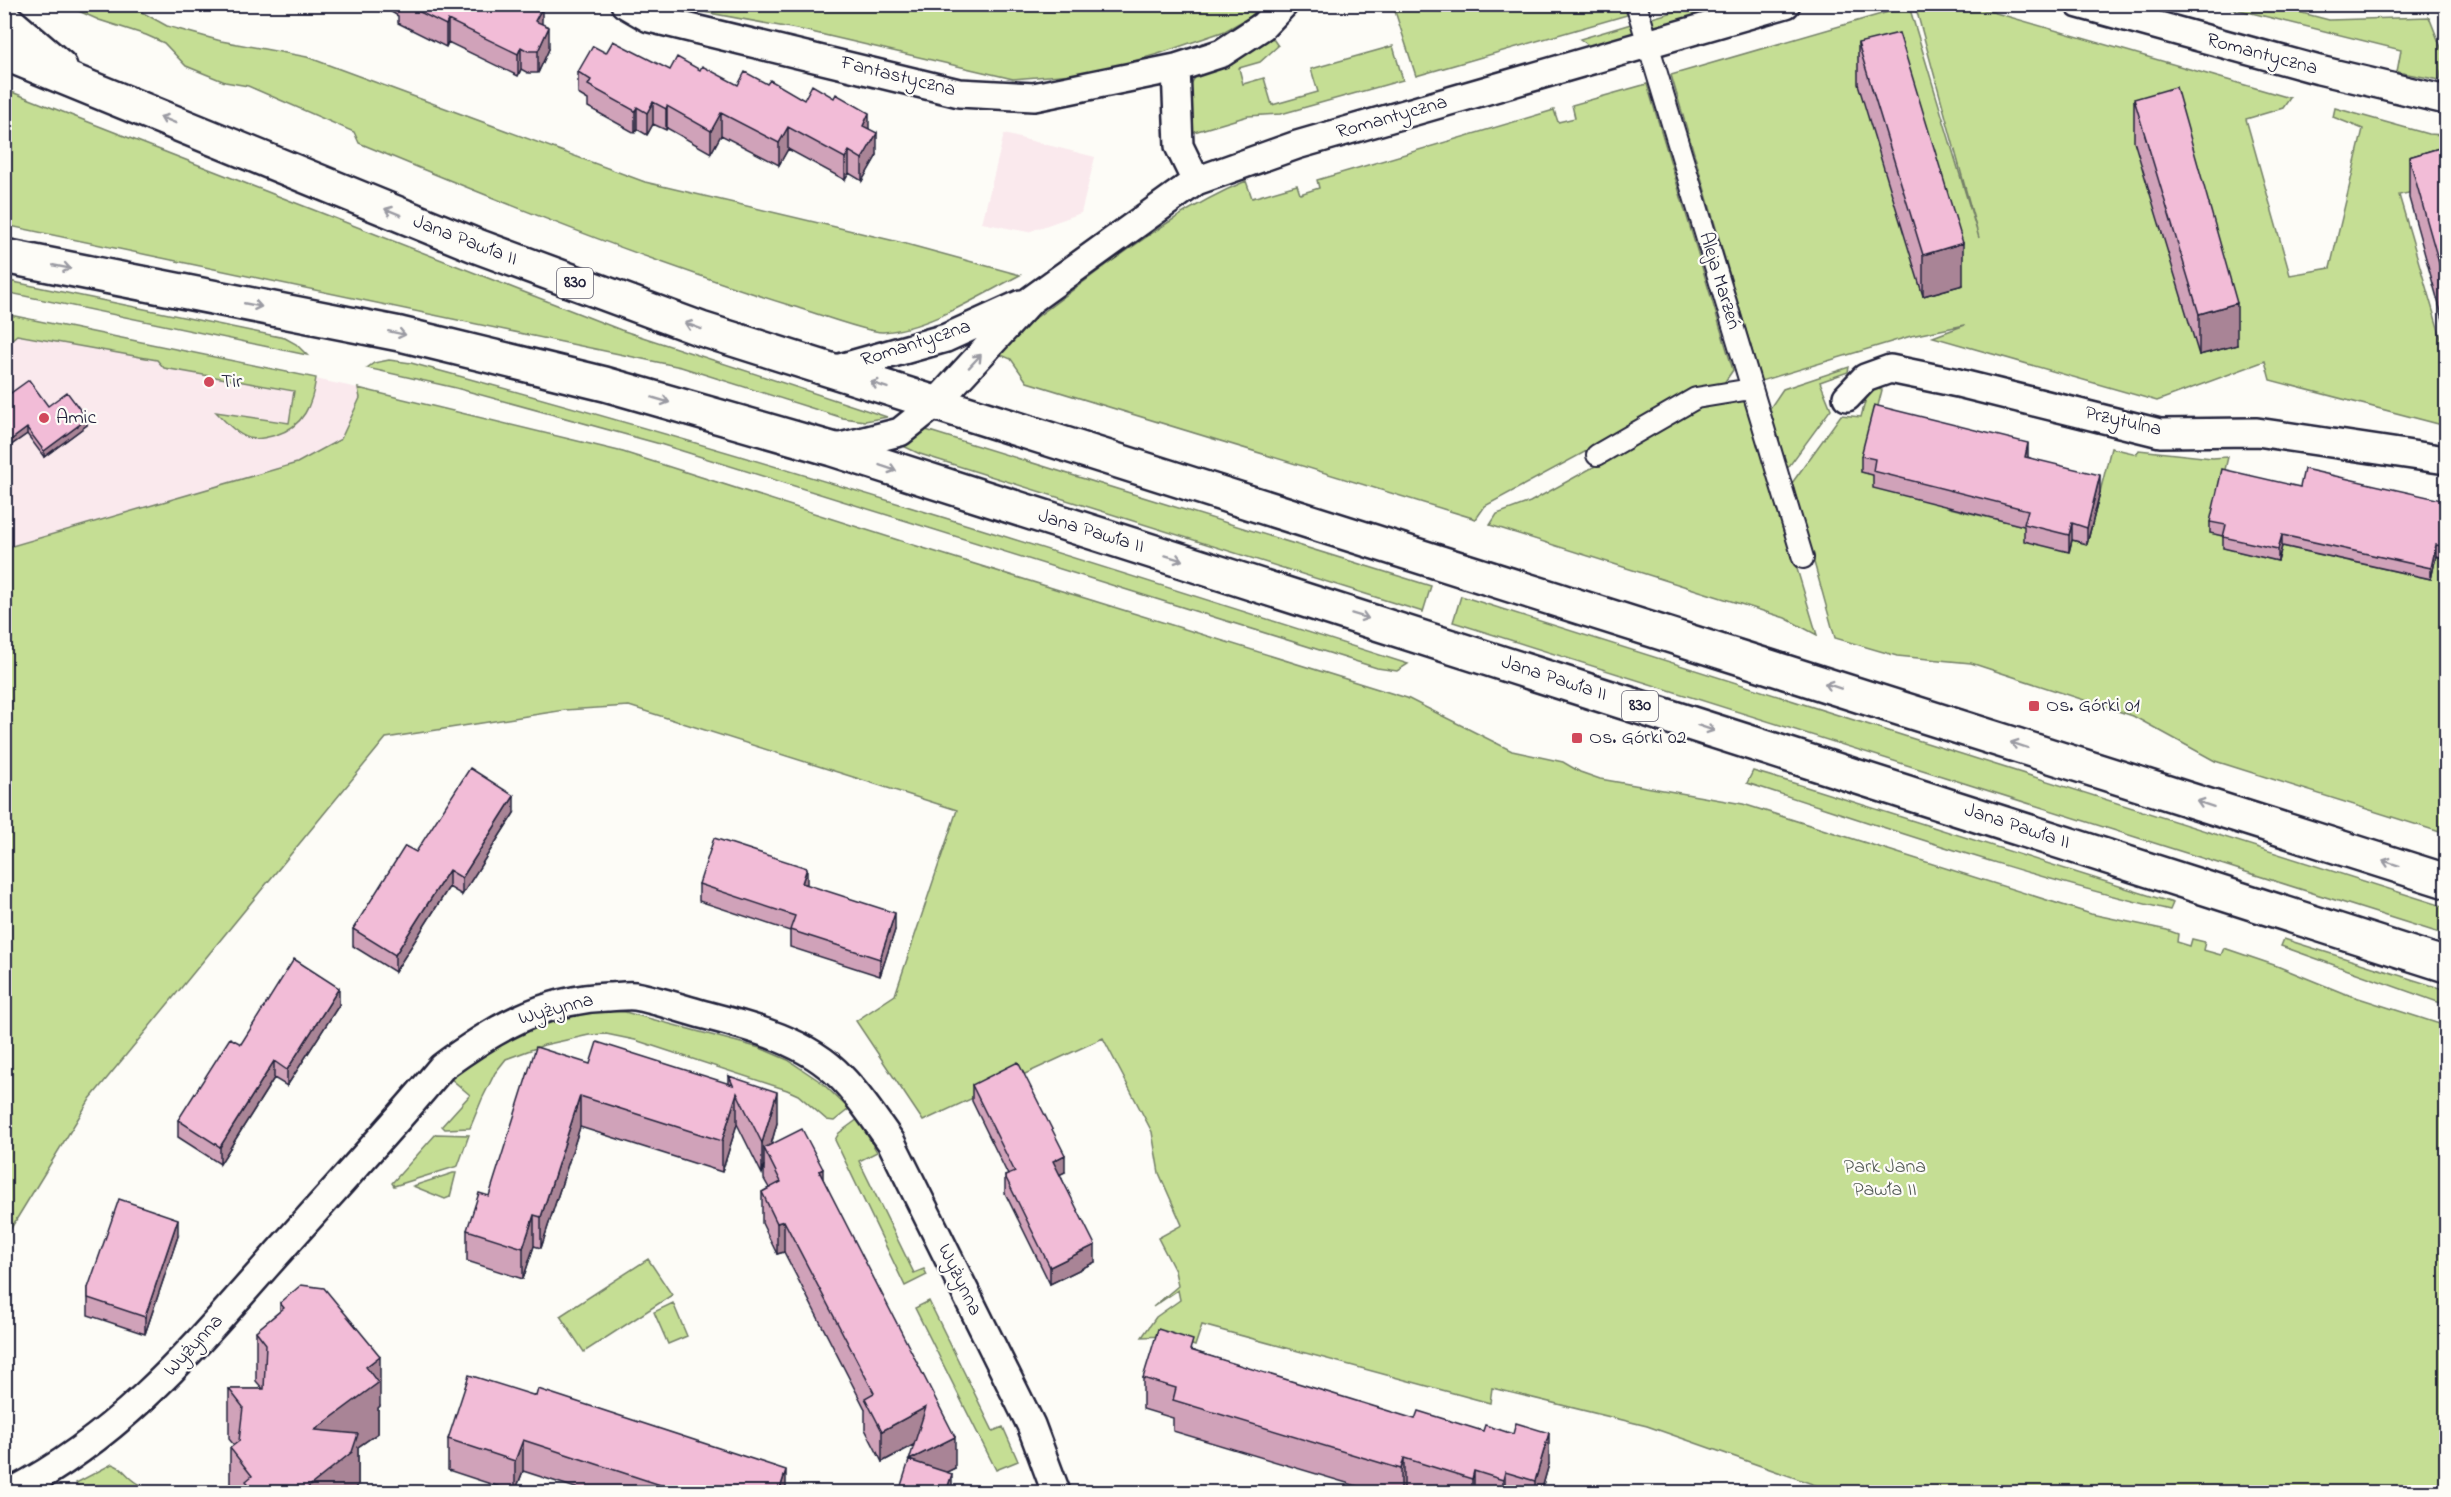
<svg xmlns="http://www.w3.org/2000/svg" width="2451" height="1497" font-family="'Indie Flower',sans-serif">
<rect width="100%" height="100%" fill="#fdfcf7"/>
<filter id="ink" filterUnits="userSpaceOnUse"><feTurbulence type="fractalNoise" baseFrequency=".0167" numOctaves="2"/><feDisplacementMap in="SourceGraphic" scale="12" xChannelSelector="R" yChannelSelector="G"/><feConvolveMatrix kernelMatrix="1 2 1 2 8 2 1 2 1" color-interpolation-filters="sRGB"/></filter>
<g filter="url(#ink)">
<path fill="#fae9ed" d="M1004,134L1095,157L1081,213L1028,232L982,223Z
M5,314L358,388L360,398L341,439L297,463L5,548Z"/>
<path fill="#c5de94" stroke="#748068" stroke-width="1.5" d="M65,5H129L167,26L221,41L307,57L645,182L899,242L1020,275C979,296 928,329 883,332C868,333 810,311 792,306C644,260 501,202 359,143L354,132L248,86L225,82L186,66L164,43L146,35L99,20Z
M681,5H1264L1248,18L1225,31L1158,54L1096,72L1013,79L807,31L693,10Z
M1624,5L1627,15L1416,76L1393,5Z
M1698,5H1738L1655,29L1652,18Z
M1915,5H1968L2290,98L2283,108L2246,119L2290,275L2330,268L2363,129L2333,117L2335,108L2428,134L2446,135V185L2399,195L2446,355V426L2270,380L2265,361L2157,401L1933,337L1965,325L1911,336L1761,381L1671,75L1909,6L1979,238Z
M2219,5H2271L2329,20L2429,17L2444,55L2440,80L2397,72L2401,50Z
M1631,24L1633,32L1631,36L1591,47L1580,39Z
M1271,36L1278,46L1260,62L1239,68L1243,84L1264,78L1272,105L1318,92L1311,69L1393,46L1403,80L1281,114L1248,116L1194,132L1185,93L1198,73Z
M1647,84L1733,370L1724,383L1692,394L1485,506L1476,519L1027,382L1011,359L1001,355L1012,336C1040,314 1069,293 1097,272C1145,237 1191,204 1246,181L1252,198L1297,185L1300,194L1319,188L1317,180L1554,110L1558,122L1575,118L1572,105Z
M4,89L621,330L887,417L865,421L843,418L681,367L5,225Z
M4,280L285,338L296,344L307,355L5,292Z
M5,314L316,378C312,405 304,426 276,435C269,437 257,440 249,438C236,434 225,421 216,412L289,423L294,391L164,368L157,360L17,335L5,345Z
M389,360L411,363C746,453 1077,558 1408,664L1397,671L1377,668L660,444L456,388L367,368L374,363Z
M1849,367L1848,372L1820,382L1831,409L1787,469L1768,411L1783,389Z
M1869,387L1882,390L1861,472L1951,496L1949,508L2028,527L2087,544L2111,448L2137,454L2139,450L2212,458L2228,457L2210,533L2226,537L2223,548L2278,561L2282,546L2431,579L2436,556L2446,559V834L2215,761L2133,716L1971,663L1897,656L1835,638L1792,483L1841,415L1861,417Z
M358,388L623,452L923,548L1407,698L1512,751L1563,762L1580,772L1600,779L1743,804L2091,914L2167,930L2178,934L2177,942L2190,946L2192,939L2205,942L2203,950L2221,955L2224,948L2277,966L2343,993L2446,1026V1492H1835L1647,1426L1492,1388L1490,1403L1202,1325L1195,1346L1165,1336L1142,1337L1156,1317L1180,1300L1178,1290L1153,1307L1178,1286L1175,1271L1158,1238L1182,1225L1159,1173L1152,1132L1103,1038L923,1121L856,1021L895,995L957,810L629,706L565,710L386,738L90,1099L5,1238V548L297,463L341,439L360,398Z
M1745,397L1817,635L1785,618L1490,525L1497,514L1530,502L1702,407Z
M926,430L1431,586L1423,612L920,454L899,444Z
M1461,596L2446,907V935L1453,622Z
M1753,771L1800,785L2173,903L2170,910C2027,877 1887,828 1747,783Z
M2284,939L2446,990V1005L2281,946Z
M609,1011L625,1012L760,1048L788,1060L821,1082L849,1109L834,1121L827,1120L798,1095L787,1090L635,1040L606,1034L589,1035L544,1045L506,1059L495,1073L482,1099L470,1128L445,1129L442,1126L470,1095L450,1078C500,1043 545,1015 609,1011Z
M858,1119L877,1152L859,1161L914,1273L924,1269L927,1275L905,1286L835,1140L839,1133Z
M436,1134L469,1135L458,1166L394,1186L392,1183Z
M453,1173H456L450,1197L445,1199L413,1186Z
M648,1259L672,1295L584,1352L560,1316Z
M929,1301L993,1431L1003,1427L1018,1461L996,1470L915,1308Z
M673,1303L687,1336L668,1344L654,1312Z
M112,1464C122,1467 125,1473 132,1479C141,1487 154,1490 166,1492H82L76,1483Z"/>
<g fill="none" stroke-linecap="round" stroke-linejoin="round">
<g stroke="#22223b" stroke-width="24">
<path id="pedestrian" d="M1636,4L1803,558
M1597,455L1696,398L1751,389"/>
</g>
<g stroke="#22223b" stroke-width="32">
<path id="minor" d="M625,4L649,18L959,93L1034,97L1176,68L1222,53L1263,26L1284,4
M2079,4L2319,70L2446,100
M1176,68L1179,146L1196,181
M833,370L946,338L1021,304
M1847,397L1865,378L1890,369L1958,383L2160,433L2257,432L2446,460
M832,449L900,432L935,404L1031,300L1196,181L1297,145L1786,4
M12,1492C128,1431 198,1342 283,1247C336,1187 391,1129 442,1067C492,1030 544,999 607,997C616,997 626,995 635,996C658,1000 682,1009 705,1015C751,1027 807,1041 841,1077C860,1096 875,1120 891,1142L1031,1425L1056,1492"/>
</g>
<g stroke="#22223b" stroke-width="38">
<path id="primary" d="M4,19L60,67
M4,53L477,246L701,329L2446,881
M4,256L400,334L605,384L832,449L2446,965"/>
</g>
<use href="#pedestrian" stroke="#fdfcf7" stroke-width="20"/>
<use href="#minor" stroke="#fdfcf7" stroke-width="27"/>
<use href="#primary" stroke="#fdfcf7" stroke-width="33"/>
</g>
<path fill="#d0a2b9" stroke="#22223b" stroke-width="1.5" d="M381,4H535L549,49L538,73H528L521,69L518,76L448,42L446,47L398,23V16L388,10V8Z
M1858,43L1963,285L1923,296L1858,84Z
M606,53L670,70H700L738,85L767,84L869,129L877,155L862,181L849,173L845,180L788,149L779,165L721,135L711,153L667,128L666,130L653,124L647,135L637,129L635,133L588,107V100L578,94V72Z
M2134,99L2237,345L2199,355L2134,141Z
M2446,146V330L2409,198V157Z
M4,398L48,406L87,425L44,457L27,434L4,450Z
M1861,456L2028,457L2100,492L2087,544L2072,540L2069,552L2024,541V526L1873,488V475L1861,472Z
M2300,487L2446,501V559L2436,556L2431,579L2282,546L2278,561L2223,548V536L2210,533V522Z
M514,813L462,895L449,887L395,972L353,946V929L416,852Z
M699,884L807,885L895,930L880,976L790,947V931L699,901Z
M339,1005L287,1086L274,1078L220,1164L178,1137V1120L241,1044Z
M590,1064L729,1084V1076L777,1123L771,1145L823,1179L955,1468L946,1472L952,1492L914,1445L882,1462L865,1429V1409L784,1252L777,1254L762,1223V1192L769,1188L764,1179V1165L762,1174L737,1124L722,1172L580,1127L541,1248L534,1246L523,1279L467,1261V1230L489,1196Z
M972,1085L1065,1172L1060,1174L1095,1262L1050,1284L1005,1193V1176L1008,1175L972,1101Z
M178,1236L145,1334L88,1315V1288Z
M280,1303L380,1406L378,1408V1433L358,1447V1484L355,1492H230V1448L234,1445L229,1439V1389H263L256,1381V1331L280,1311Z
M1193,1351L1549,1464L1541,1492H1416L1404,1489L1403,1492H1377L1173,1431V1418L1143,1409V1378Z
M536,1396L786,1492H588L523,1471L515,1492L448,1470V1439Z"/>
<path fill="#a98496" stroke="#22223b" stroke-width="1.5" d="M542,8V30L535,21Z
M448,20V42L446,47V25Z
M549,27V49L538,73V51Z
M521,47V69L518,76V54Z
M653,102V124L647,135V113Z
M667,106V128L666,130V109Z
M637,107V129L635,133V111Z
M721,113V135L711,153V131Z
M869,113V135L863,126Z
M788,127V149L779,165V143Z
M877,133V155L862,181V159Z
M849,151V173L845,180V158Z
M1963,243V285L1923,296V255Z
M2237,303V345L2199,355V314Z
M87,419V425L44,457V451Z
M27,428V434L4,450V445Z
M2028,443V460L2025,457Z
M2100,475V492L2087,544V528Z
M2072,523V540L2069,552V535Z
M2282,535V546L2278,561V549Z
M2436,545V556L2431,579V568Z
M514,796V813L462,895V878Z
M807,868V885L802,883Z
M449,870V887L395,972V955Z
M895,913V930L880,976V959Z
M339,988V1005L287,1086V1070Z
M274,1061V1078L220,1164V1147Z
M777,1092V1123L768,1155L764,1148V1165L762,1174V1143Z
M737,1093V1124L722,1172V1141Z
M580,1096V1127L541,1248V1217Z
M1065,1155V1172L1053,1178V1161Z
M823,1169V1200L819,1171Z
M534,1215V1246L523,1279V1248Z
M178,1219V1236L145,1334V1317Z
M784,1221V1252L777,1254V1223Z
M1095,1245V1262L1050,1284V1267Z
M380,1356V1406L378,1408V1433L358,1447V1484L355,1492H302L315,1430L366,1367Z
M926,1407V1438L882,1462V1431Z
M1549,1433V1464L1541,1492H1535V1481Z
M955,1437V1468L909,1491V1460Z
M523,1440V1471L515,1492V1461Z
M1404,1458V1489L1403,1492H1401V1469Z
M786,1470V1492H779Z
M1474,1471V1492H1472V1479Z
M1505,1472V1492H1503V1480Z
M952,1474V1492H946Z"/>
<path fill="#f2bcd7" stroke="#22223b" stroke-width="1.5" d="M404,4H535L542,8L535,21L549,27L538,51H528L521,47L518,54L448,20L446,25Z
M1899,33L1963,243L1923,255L1858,43Z
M613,41L670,70L677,57L700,70L702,66L738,85L745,72L767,84L770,80L804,100L812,85L834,98L836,94L869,113L863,126L877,133L862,159L849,151L845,158L788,127L779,143L721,113L711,131L667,106L666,109L653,102L647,113L637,107L635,111L588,85L591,80L578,72L593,46L606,53Z
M2176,87L2237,303L2199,314L2134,99Z
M2446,146V288L2409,157Z
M29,380L48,406L67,392L87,419L44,451L27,428L4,445V398Z
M1874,405L2028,443L2025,457L2100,475L2087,528L2072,523L2069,535L2024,524L2028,510L1873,471L1875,459L1861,456Z
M2222,469L2300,487L2304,469L2446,501V547L2436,545L2431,568L2282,535L2278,549L2223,537L2226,525L2210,522Z
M470,768L514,796L462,878L449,870L395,955L353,929L405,846L416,852Z
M714,838L807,868L802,883L895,913L880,959L790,930L795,916L699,884Z
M294,959L339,988L287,1070L274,1061L220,1147L178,1120L230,1038L241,1044Z
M597,1042L733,1085L729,1076L777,1092L762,1143L737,1093L722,1141L580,1096L541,1217L534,1215L523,1248L467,1230L479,1193L489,1196L536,1047L590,1064Z
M1018,1062L1065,1155L1053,1161L1095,1245L1050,1267L1005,1176L1015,1172L972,1085Z
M802,1129L823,1169L819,1171L955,1437L909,1460L952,1474L946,1492H899L926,1407L882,1431L865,1398L874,1393L784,1221L777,1223L762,1192L781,1182L764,1148Z
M119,1199L178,1219L145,1317L88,1298V1288Z
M301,1285L324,1288L380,1356L366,1367L378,1383L315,1430L358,1434L352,1452L302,1492H256L246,1481L252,1476L230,1448L239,1441L243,1407L229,1389H264L266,1344L256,1331L284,1308L280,1303Z
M1158,1329L1193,1340L1190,1350L1415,1419L1418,1411L1483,1431L1485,1425L1513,1434L1516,1423L1549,1433L1535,1481L1505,1472L1503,1480L1474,1471L1472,1479L1404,1458L1401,1469L1173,1400L1176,1388L1143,1378Z
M469,1375L536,1396L538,1389L786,1470L779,1492H682L523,1440L515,1461L448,1439Z"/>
<defs><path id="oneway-shaft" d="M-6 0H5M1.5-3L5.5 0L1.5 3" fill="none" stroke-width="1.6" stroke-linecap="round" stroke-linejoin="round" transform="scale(1.5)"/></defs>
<g stroke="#9a9aa2">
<use href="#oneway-shaft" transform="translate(168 120) rotate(-158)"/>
<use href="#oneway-shaft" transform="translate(393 212) rotate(-158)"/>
<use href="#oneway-shaft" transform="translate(62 267) rotate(11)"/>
<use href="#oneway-shaft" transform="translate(253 305) rotate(11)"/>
<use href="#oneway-shaft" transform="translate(693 326) rotate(-160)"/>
<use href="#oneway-shaft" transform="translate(397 333) rotate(12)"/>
<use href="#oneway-shaft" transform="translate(975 361) rotate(-47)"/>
<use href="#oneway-shaft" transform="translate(879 385) rotate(-161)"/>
<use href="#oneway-shaft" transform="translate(661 400) rotate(16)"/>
<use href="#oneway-shaft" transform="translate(888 468) rotate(19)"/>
<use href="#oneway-shaft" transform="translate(1174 558) rotate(17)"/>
<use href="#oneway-shaft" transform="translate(1360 616) rotate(17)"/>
<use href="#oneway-shaft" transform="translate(1833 686) rotate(-162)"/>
<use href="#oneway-shaft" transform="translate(1706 728) rotate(18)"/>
<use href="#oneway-shaft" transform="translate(2019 745) rotate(-162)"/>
<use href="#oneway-shaft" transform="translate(2205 804) rotate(-162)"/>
<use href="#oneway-shaft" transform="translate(2391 863) rotate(-162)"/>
</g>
</g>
<g fill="#d1495b" stroke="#fdfcf7" stroke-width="2">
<circle cx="209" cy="382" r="6"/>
<circle cx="44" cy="418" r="6"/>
<rect x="2028" y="700" width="12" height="12" rx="3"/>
<rect x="1571" y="732" width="12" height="12" rx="3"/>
</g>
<g text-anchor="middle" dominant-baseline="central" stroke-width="4.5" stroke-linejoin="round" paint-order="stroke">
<g fill="#fdfcf7" stroke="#646373" stroke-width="1.5">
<rect x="557" y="268" width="36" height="30" rx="4.5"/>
<rect x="1622" y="691" width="36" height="30" rx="4.5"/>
</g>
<g font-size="18" font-weight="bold" fill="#22223b">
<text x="575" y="283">830</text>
<text x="1640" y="706">830</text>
</g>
<g font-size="20" fill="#22223b" stroke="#fdfcf7">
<text transform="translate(2262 55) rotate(15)">Romantyczna</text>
<text transform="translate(898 77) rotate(14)">Fantastyczna</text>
<text transform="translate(1392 118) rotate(-16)">Romantyczna</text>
<text transform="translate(465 241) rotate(21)">Jana Pawła II</text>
<text transform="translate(1719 281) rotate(73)">Aleja Marzeń</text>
<text transform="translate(916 344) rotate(-18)">Romantyczna</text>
<text transform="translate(2123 422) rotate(13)">Przytulna</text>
<text transform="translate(1091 532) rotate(17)">Jana Pawła II</text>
<text transform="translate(1554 679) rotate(18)">Jana Pawła II</text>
<text transform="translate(2017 827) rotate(18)">Jana Pawła II</text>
<text transform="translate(556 1010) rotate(-15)">Wyżynna</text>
<text transform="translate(959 1280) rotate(64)">Wyżynna</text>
<text transform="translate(194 1346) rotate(-47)">Wyżynna</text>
</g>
<g font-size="20" fill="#22223b" stroke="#fdfcf7" text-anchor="start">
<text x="221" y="382">Tir</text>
<text x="56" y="418">Amic</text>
<text x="2046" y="706">Os. Górki 01</text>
<text x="1589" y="738">Os. Górki 02</text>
</g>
<g font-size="20" fill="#535a56" stroke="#fdfcf7">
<text x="1885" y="1167">Park Jana<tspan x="1885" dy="23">Pawła II</tspan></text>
</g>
</g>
<rect width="2451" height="1497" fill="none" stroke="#fdfcf7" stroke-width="24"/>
<rect x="12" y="12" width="2427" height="1473" fill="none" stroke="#22223b" stroke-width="2" filter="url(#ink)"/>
</svg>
